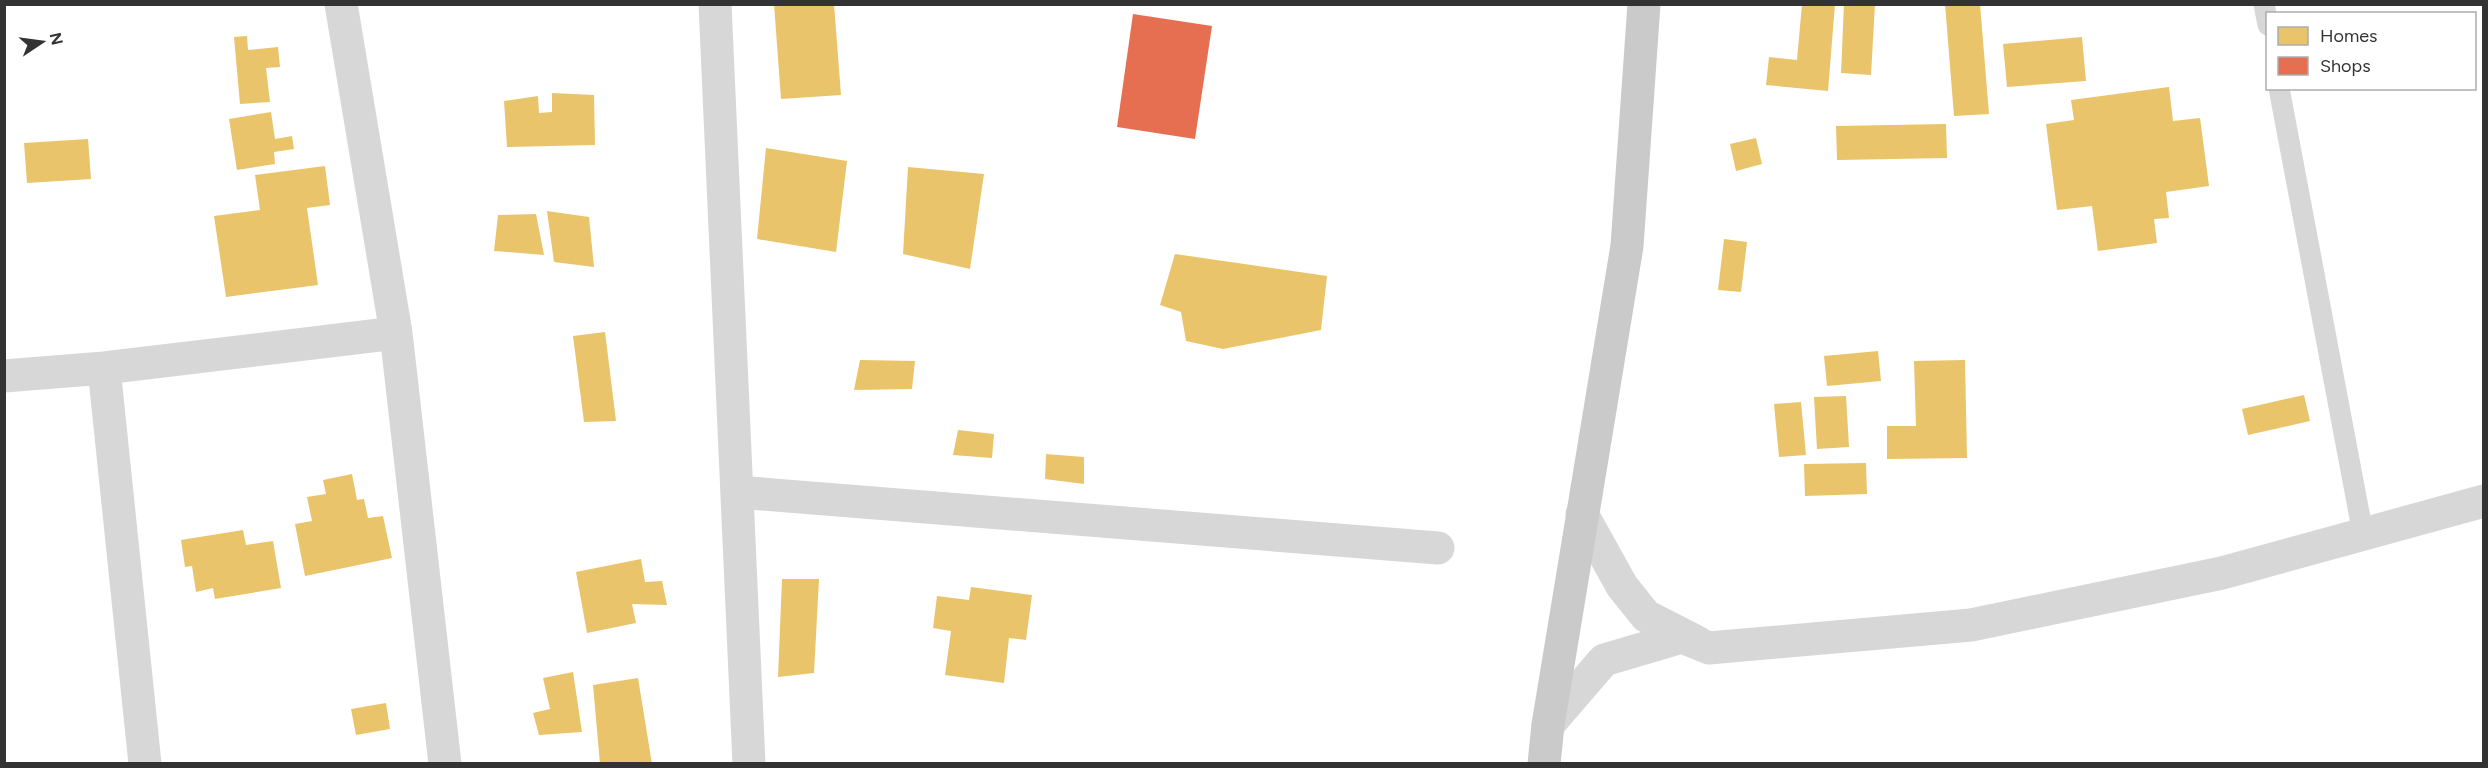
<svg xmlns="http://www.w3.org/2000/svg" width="2488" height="768" font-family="Figtree,sans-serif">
<rect width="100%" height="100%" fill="#fff"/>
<path fill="#e9c46a" d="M774,4H834L841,95L781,99Z
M1802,4H1835L1828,91L1766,85L1769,57L1797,60Z
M1844,4H1875L1871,75L1841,73Z
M1945,4H1980L1989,114L1954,116Z
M247,36L248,50L278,47L280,67L266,68L270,102L240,104L234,37Z
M2082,37L2086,81L2007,87L2003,44Z
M2169,87L2173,121L2200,118L2209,186L2166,192L2169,218L2154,219L2157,243L2098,251L2092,206L2057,210L2046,124L2074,120L2071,100Z
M552,93L594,95L595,145L507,147L504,101L538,96L539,113L552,112Z
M271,112L275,139L292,136L294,149L274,152L275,164L237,170L229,119Z
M1946,124L1947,158L1837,160L1836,126Z
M1756,138L1762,164L1736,171L1730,144Z
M88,139L91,179L27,183L24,143Z
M766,148L847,161L836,252L757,239Z
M325,166L330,205L307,208L318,285L226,297L214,216L260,210L255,175Z
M908,167L984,174L970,269L903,254Z
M547,211L589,217L594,267L554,262Z
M536,214L544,255L494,251L498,215Z
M1724,239L1747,242L1741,292L1718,290Z
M1175,254L1327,276L1321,330L1223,349L1186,341L1181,312L1160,305Z
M605,332L616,421L584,422L573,336Z
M1878,351L1881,381L1827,386L1824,356Z
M860,360L915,361L912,389L854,390Z
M1965,360L1967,458L1887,459V426H1916L1914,361Z
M2304,395L2310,421L2248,435L2242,409Z
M1846,396L1849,447L1817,449L1814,397Z
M1801,402L1806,455L1779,457L1774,404Z
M958,430L994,434L992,458L953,455Z
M1046,454L1084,457V484L1045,479Z
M1866,463L1867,494L1805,496L1804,464Z
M352,474L357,500L364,499L368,518L383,516L392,558L305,576L295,524L312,521L307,497L326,494L323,480Z
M243,530L246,545L273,541L281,588L215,599L213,588L196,592L192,566L185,567L181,540Z
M641,559L645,582L662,581L667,605L632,604L636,623L587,633L576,572Z
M782,579H819L814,673L778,677Z
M971,587L1032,595L1026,640L1009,638L1004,683L945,675L951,631L933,628L937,596L969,600Z
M573,672L582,732L539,735L533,713L550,709L543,678Z
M638,678L652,764H600L593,685Z
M386,703L390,729L356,735L351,709Z"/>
<path fill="#e76f51" d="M1133,14L1212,26L1195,139L1117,127Z"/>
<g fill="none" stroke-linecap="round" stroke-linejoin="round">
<path stroke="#d7d7d7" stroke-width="21" d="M2264,4L2268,25
M2279,88L2363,534"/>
<path stroke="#d7d7d7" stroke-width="33" d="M341,4L396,333L445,764
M715,4L749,764
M104,368L145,764
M4,376L104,368L396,333
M737,492L1438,548
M1582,514L1622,586L1646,616L1697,642
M1548,725L1604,660L1682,637L1709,648L1971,625L2222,573L2484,501"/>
<path stroke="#cacaca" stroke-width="33" d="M1544,764L1548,725L1627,246L1644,4"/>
</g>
<rect width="2488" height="768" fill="none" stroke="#333333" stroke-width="12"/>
<rect x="2266" y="12" width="210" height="78" fill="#ffffff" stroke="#adadad" stroke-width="1.5"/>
<rect x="2278" y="27" width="30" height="18" fill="#e9c46a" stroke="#adadad" stroke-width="1.5"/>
<text x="2320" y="42" font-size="18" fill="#333333">Homes</text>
<rect x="2278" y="57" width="30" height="18" fill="#e76f51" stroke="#adadad" stroke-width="1.5"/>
<text x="2320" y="72" font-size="18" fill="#333333">Shops</text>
<g transform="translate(42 42) rotate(77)" stroke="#ffffff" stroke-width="4.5" paint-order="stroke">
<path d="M0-4.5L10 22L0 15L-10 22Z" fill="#333333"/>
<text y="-9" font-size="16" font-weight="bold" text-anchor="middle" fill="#333333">N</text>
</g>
</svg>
